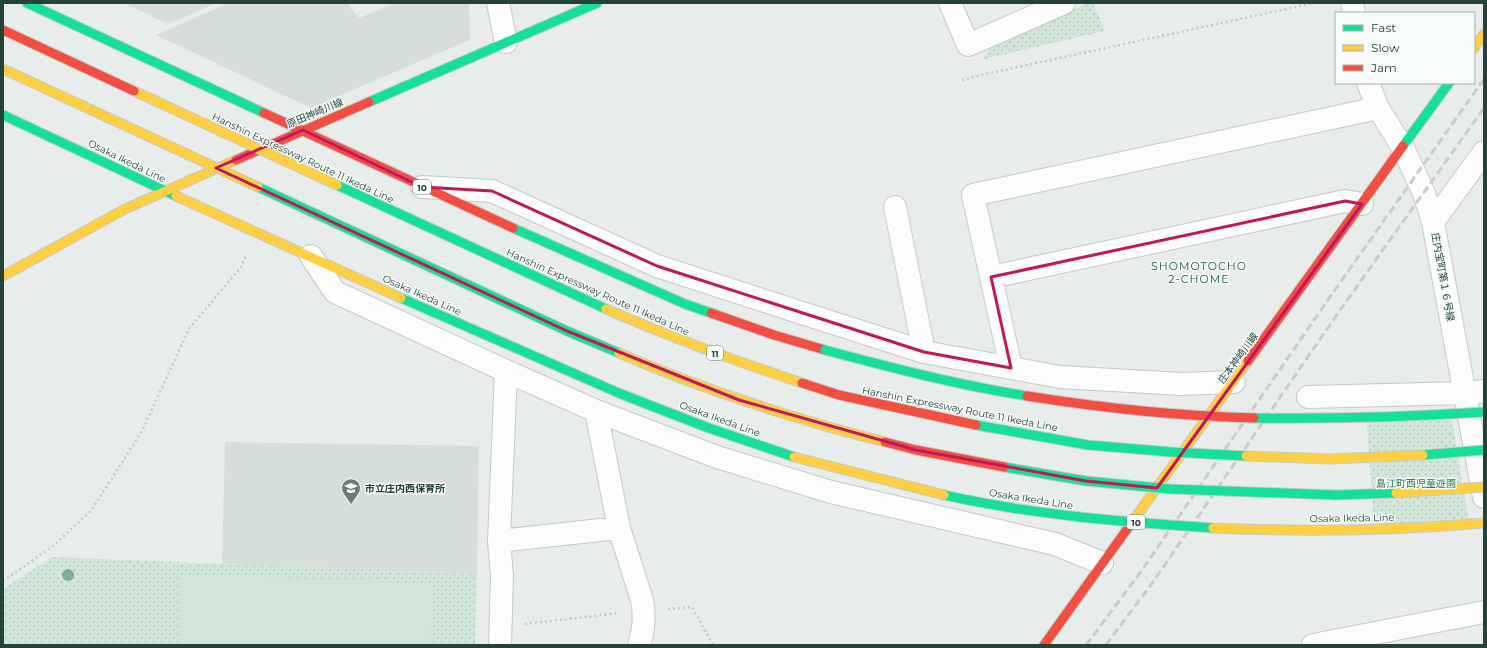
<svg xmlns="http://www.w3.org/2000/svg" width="1487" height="648" font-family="Montserrat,'Noto Sans JP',sans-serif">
<defs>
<pattern id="grass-dots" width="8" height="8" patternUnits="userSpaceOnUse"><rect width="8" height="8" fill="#d1e6d8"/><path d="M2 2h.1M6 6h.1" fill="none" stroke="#b3c6ba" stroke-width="1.8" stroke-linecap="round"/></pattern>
</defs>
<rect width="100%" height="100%" fill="#e8edeb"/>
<path fill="#d6dedb" d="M125,3H216L168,24Z
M228,3H347L359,18L395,3H469L470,40L311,108L156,35Z
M225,442L479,446L477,574L222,564Z"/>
<path fill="url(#grass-dots)" d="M1088,3H1093L1105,31L984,59L990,46Z
M1366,413L1452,420L1470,529L1375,534Z
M52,557L477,574L475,645H3V589Z"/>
<path fill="#d1e6d8" d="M181,575L432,583L430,645H179Z"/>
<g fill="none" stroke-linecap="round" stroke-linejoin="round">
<g stroke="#c5cac8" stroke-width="24">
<path id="street" d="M498,3L506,42
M950,3L968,45L1064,3
M1352,3L1354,13
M1368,83L1378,108L1403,148L1424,193L1433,222
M1484,152L1433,222L1484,497
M422,187L492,191L657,266L802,313L924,352L1060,377L1182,384L1234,382
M895,207L924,352
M311,256L335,292L506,371L596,411L717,457L831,492L1055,544L1102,563
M991,277L1345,201L1362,204
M1011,368L973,195L1378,108
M1308,397L1466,393L1484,391
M596,411L619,528L642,600C645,615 644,630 639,645
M499,541L619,528
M500,645L502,576L499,541L506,371
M1313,645L1484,612"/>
</g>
<g stroke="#c3cbc8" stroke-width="11">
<path id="fast" d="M27,3L264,113
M369,102L597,3
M3,115L176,196
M1403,146L1449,83
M513,228L685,304L711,313
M401,298L621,394L706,427L794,457"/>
</g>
<g stroke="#c3cbc8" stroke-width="11">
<path id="slow" d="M1474,48L1484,34
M176,196L401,298
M3,276L125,209L236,160
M1130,525L1248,361"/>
</g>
<g stroke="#c3cbc8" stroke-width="11">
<path id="jam" d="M264,113L513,228
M236,160L369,102
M711,313L774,335L825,350
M1248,361L1403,146
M1044,645L1130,525"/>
</g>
<path stroke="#c3ccca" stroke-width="2.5" stroke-dasharray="2 3" stroke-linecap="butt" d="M962,80L981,75L1314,3
M3,581L53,546L91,511L142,431L189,329L241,267L246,256
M668,609L692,607L713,645
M525,624L619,613"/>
<use href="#street" stroke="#fcfcfc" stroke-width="22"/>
<use href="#fast" stroke="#16e098" stroke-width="9"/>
<use href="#slow" stroke="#ffcf43" stroke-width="9"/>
<use href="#jam" stroke="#f24e42" stroke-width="9"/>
<path stroke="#c9cdcc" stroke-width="3" stroke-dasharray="8 4" stroke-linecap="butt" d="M1086,645L1140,573L1325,304L1484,79
M1106,645L1153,582L1338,313L1484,108"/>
<g stroke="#c3ccc9" stroke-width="11" stroke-linecap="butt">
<path id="fast-bridge" d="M337,185L606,309
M258,187L567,331L619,353
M825,350C892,368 958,385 1027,396
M1254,418C1331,419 1407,417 1484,412
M976,425L1088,445L1171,452L1246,456
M1423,455L1484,450
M1004,467L1086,481L1170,489L1336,495L1396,493
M944,495C1033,515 1123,522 1213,528"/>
</g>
<g stroke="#c3ccc9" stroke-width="11" stroke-linecap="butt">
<path id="slow-bridge" d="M3,69L258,187
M134,91L337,185
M606,309C670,337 735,361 802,383
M619,353C706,391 795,419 885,442
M1246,456L1330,459L1423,455
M794,457L944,495
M1396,493L1484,487
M1213,528C1304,532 1394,531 1484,523"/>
</g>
<g stroke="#c3ccc9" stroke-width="11" stroke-linecap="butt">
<path id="jam-bridge" d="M3,30L134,91
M802,383L839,395L976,425
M1027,396C1102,408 1178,416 1254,418
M885,442L916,450L1004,467"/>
</g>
<use href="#fast-bridge" stroke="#16e098" stroke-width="9"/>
<use href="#slow-bridge" stroke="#ffcf43" stroke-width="9"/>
<use href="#jam-bridge" stroke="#f24e42" stroke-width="9"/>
</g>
<circle fill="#81ae93" cx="68" cy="575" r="6"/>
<path fill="none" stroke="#c2185b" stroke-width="3" stroke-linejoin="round" d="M303,130L422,187L492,191L657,266L924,352L1011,368L991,277L1345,201L1362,204L1157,488L1086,481L916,450L739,400L567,331L216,168Z"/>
<defs>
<g id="school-pin" transform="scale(1)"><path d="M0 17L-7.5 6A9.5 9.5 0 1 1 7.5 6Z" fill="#697e78" stroke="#f7fbf9"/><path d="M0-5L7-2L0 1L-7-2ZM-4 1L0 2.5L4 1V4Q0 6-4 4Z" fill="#fff"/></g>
</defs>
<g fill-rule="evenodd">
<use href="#school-pin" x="351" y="488"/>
</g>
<g text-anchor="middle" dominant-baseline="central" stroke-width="3" stroke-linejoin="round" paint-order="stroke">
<g fill="#f7fbf9" stroke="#637a73" stroke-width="1">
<rect x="413" y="180" width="18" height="14" rx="3"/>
<rect x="707" y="346" width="16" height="14" rx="3"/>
<rect x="1127" y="515" width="18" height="14" rx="3"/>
</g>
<g font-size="9" font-weight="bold" fill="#24423a">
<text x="422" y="187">10</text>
<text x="715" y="353">11</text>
<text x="1136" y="522">10</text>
</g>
<g font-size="10" fill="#24423a" stroke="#f7fbf9">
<text transform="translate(315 113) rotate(-23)">原田神崎川線</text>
<text transform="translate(303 158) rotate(25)">Hanshin Expressway Route 11 Ikeda Line</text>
<text transform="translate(127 161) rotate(26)">Osaka Ikeda Line</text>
<text transform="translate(1443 277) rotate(80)">庄内宝町第１６号線</text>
<text transform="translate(598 292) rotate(24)">Hanshin Expressway Route 11 Ikeda Line</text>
<text transform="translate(422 295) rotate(24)">Osaka Ikeda Line</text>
<text transform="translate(1238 358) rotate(-54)">庄本神崎川線</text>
<text transform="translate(960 409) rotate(11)">Hanshin Expressway Route 11 Ikeda Line</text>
<text transform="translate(720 419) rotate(20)">Osaka Ikeda Line</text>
<text transform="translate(1031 499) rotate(9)">Osaka Ikeda Line</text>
<text transform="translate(1352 518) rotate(-1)">Osaka Ikeda Line</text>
</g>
<g font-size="10" fill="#2d7a4b" stroke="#f7fbf9">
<text x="1416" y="483">島江町西児童遊園</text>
</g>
<g font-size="10" font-weight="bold" fill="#24423a" stroke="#f7fbf9" text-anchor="start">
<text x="365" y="488">市立庄内西保育所</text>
</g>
<g font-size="11" letter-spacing="1" fill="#1f5548" stroke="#f7fbf9">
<text x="1199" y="266">SHOMOTOCHO<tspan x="1199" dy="13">2-CHOME</tspan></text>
</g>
</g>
<rect width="1487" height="648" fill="none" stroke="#24423a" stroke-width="8"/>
<rect x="1335" y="12" width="140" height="72" fill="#f7fbf9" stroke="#a3b1ad"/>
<rect x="1343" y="25" width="20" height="6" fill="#16e098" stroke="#a3b1ad"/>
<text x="1371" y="32" font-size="12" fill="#24423a">Fast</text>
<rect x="1343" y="45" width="20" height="6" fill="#ffcf43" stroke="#a3b1ad"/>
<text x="1371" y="52" font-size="12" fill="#24423a">Slow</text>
<rect x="1343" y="65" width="20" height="6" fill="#f24e42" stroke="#a3b1ad"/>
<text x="1371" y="72" font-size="12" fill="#24423a">Jam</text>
</svg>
